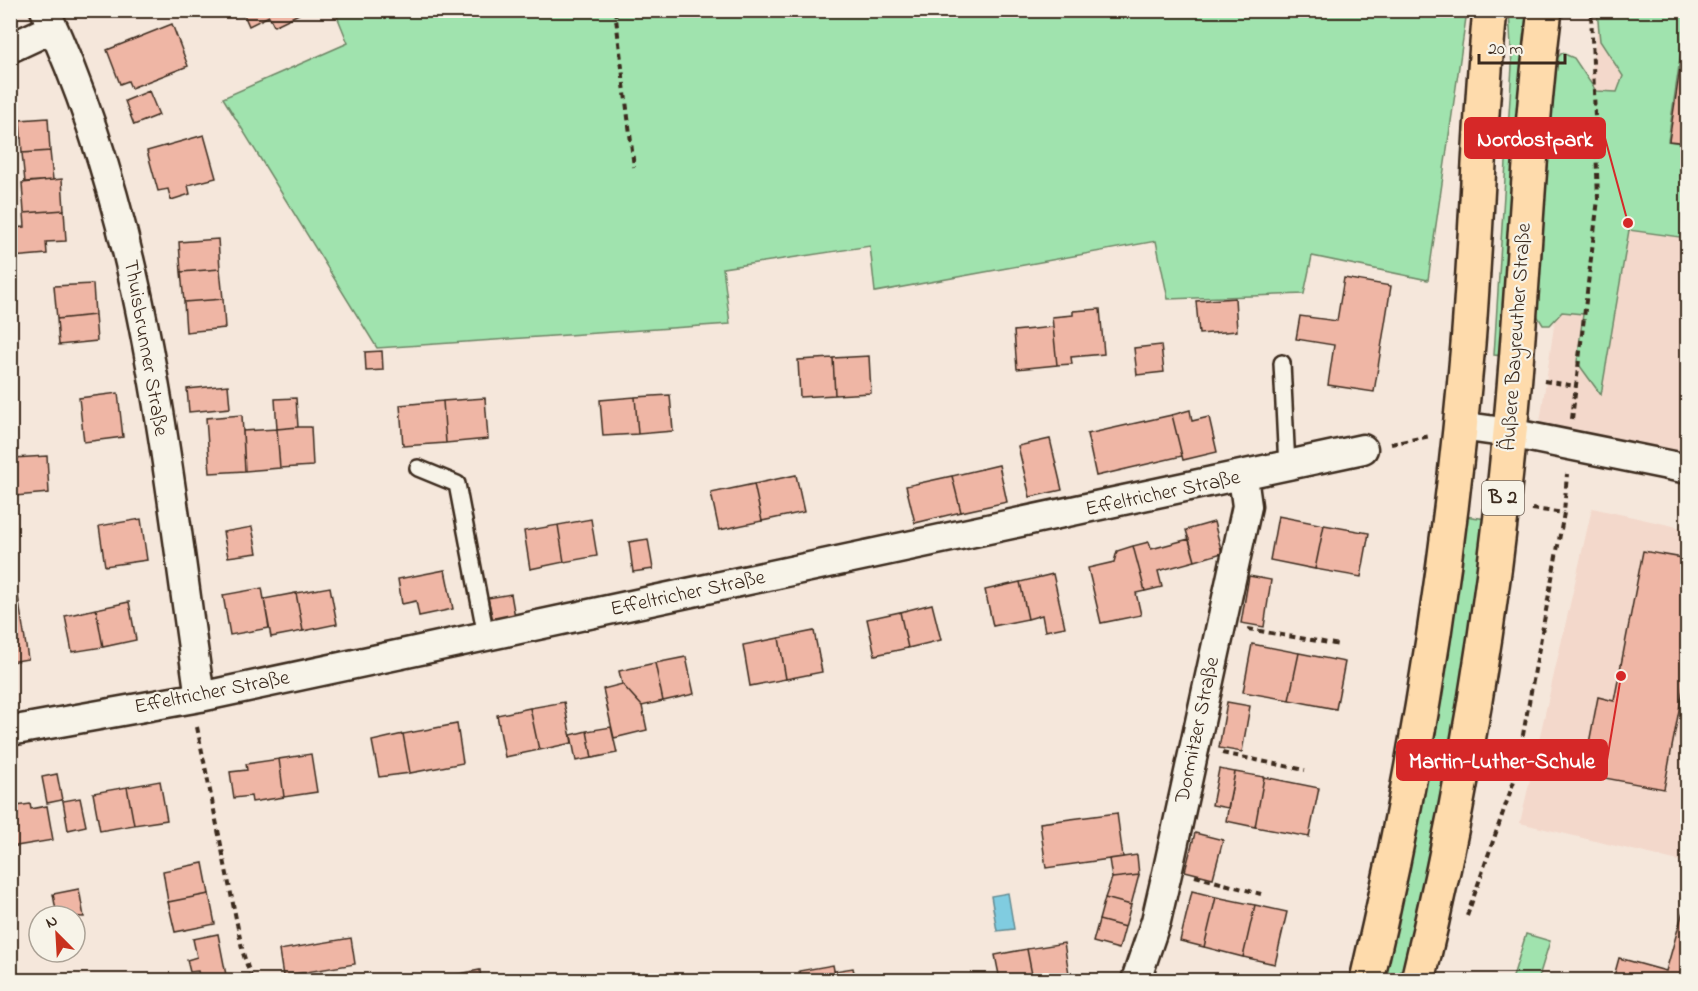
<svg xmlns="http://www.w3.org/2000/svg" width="1698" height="991" font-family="'Indie Flower',sans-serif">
<rect width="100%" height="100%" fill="#f5e7db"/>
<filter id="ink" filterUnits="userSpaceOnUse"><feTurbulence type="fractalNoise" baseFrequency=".0167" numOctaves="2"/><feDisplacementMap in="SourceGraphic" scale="12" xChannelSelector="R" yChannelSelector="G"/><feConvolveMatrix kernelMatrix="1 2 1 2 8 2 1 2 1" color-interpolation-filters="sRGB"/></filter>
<g filter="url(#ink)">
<path fill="#f3d8cb" d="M1600,11H1687V464L1538,436Z
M1592,508L1687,529V863L1520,823Z"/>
<path fill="#a0e3ae" stroke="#6e8666" stroke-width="1.5" d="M335,11H1467L1428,280L1312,256L1304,294L1168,299L1156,241L875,292L870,246L723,268L730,324L377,348L223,98L348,43Z
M1509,11H1530L1502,356L1494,355L1512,66Z
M1597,11H1687L1668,141L1687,144V238L1629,230L1601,395L1577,362L1583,314L1562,312L1550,325H1543L1532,307L1552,63L1562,53L1574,58L1596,91L1617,92L1623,76L1600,41Z
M1464,516L1487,519C1464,674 1438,827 1404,980H1381Z
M1526,934L1550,941L1538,980H1512Z"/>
<path fill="#80cce0" stroke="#648b92" stroke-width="1.5" d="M1008,893L1014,929L997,931L991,896Z"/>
<path fill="#efb6a5" stroke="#3b2a1e" stroke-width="1.5" d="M242,10H305V11L274,26L269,16L249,26Z
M1688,17V143L1669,141Z
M172,24L188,66L131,88L128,81L120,84L107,50Z
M10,84H13L18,126L10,127Z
M149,91L159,115L134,125L125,101Z
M48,118L50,151L22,153L20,120Z
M204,135L216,178L188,185L190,194L171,200L168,189L158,191L147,151Z
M50,151L53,180L25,182L22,153Z
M62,179L64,210L24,213L22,183Z
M64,210L66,241L46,242L47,254L12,257L10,228L25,227L24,213Z
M218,239L220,269L181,272L179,242Z
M220,269L223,299L184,302L181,272Z
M1344,278L1391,286L1374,392L1328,385L1334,345L1296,339L1300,316L1337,321Z
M93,284L95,315L57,319L54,286Z
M1235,298L1237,331L1199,334L1196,301Z
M223,299L225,328L186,332L184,302Z
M1100,309L1104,354L1071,357L1072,364L1057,365L1052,317L1073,315V311Z
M95,315L97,341L59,345L57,319Z
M1053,327L1057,365L1017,369L1014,331Z
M1161,345L1164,372L1137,375L1134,348Z
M382,351L383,370L366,371L365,352Z
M869,356L871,393L835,395L833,358Z
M833,358L835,395L800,397L798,360Z
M228,385L230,408L189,412L187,389Z
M118,393L123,437L84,442L79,398Z
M670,395L673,431L638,434L635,397Z
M635,397L638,434L603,436L600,400Z
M296,398L298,427L277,429L275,399Z
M485,398L488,439L446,443L443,401Z
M443,401L446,443L403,446L400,405Z
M1190,410L1192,421L1209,417L1217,452L1183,460L1172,415Z
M242,415L245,471L210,473L206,418Z
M1172,415L1182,456L1096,476L1087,434Z
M298,427H311L313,466L280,468L277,429Z
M277,429L280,468L245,471L243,431Z
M1050,439L1062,490L1030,497L1018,446Z
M47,456L49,493L15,496L13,458Z
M10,458H13L15,496H10Z
M999,465L1007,502L961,512L952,476Z
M796,475L804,512L762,521L754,484Z
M952,476L961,512L915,523L906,486Z
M754,484L762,521L719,530L711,493Z
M1278,516L1324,525L1315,569L1270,560Z
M141,519L147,560L105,566L99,526Z
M591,519L597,556L564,562L558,525Z
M1214,522L1222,553L1195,561L1186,530Z
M558,525L564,562L530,569L524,531Z
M1324,525L1369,533L1361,577L1315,569Z
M252,527L257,553L228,557L223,532Z
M648,539L653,569L633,572L629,542Z
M1189,539L1195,561L1158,571L1162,587L1145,591L1133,546L1149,542L1151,549Z
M1133,546L1145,591L1136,593L1141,615L1101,623L1088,568L1114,562L1117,551Z
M1643,551L1688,559V663L1664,789L1583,774L1598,697L1614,701Z
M445,570L453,609L419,616L416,601L402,604L398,579Z
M1053,574L1065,627L1045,631L1042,615L1028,619L1020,582Z
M1249,576L1271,580L1264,627L1241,623Z
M1020,582L1028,619L993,626L985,590Z
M330,587L337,624L303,631L296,593Z
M262,588L269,628L230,635L223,595Z
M296,593L303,631L271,637L264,599Z
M511,594L515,617L493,621L488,598Z
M18,596L28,659L10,662V598Z
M129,602L136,640L103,647L96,609Z
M932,604L941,640L908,648L900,612Z
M96,609L103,647L72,652L65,616Z
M900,612L908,648L875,655L867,619Z
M814,631L822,672L786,679L779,638Z
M779,638L786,679L750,686L743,645Z
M1252,644L1299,653L1289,700L1243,692Z
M1299,653L1345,662L1336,709L1289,700Z
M686,657L694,694L663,701L655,663Z
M655,663L663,701L642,706L622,684L619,671Z
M622,684L642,706L647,730L614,738L603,689Z
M564,702L572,743L539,750L530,708Z
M1227,702L1250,706L1242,752L1219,748Z
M530,708L539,750L505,757L497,715Z
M457,724L463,763L410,773L403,734Z
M611,727L617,753L592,758L587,731Z
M587,731L592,758L576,761L571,735Z
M403,734L410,773L379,777L372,741Z
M311,754L317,792L284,797L279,759Z
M279,759L284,797L252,802L251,796L234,798L230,772L247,770L246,764Z
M1219,769L1235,772L1228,808L1212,805Z
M1235,772L1264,777L1255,827L1226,821Z
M57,774L62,800L47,803L42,777Z
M1264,777L1319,788L1309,837L1255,827Z
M160,781L167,820L134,825L127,787Z
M127,787L134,825L100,831L93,793Z
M80,798L86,826L68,830L63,801Z
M30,804L31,809L47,806L53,840L10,847V807Z
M1117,813L1123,857L1046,868L1040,823Z
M1195,833L1223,840L1213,878L1185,871Z
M1137,855L1139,875L1112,878L1109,859Z
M203,863L209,894L168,902L163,871Z
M1139,875L1131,905L1105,898L1112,878Z
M79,889L84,917L57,916L53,894Z
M1192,891L1216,897L1204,947L1180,941Z
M209,894L215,924L175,932L168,902Z
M1216,897L1255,905L1243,957L1204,947Z
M1105,898L1131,905L1125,927L1099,920Z
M1255,905L1287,912L1275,964L1243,957Z
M1683,911L1688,912V980H1613L1619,958L1666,971Z
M1099,920L1125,927L1119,949L1093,942Z
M218,934L227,980H200L198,971L190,972L187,960L197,957L193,939Z
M351,938L355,964L283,976L279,950Z
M1064,943L1070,980H1033L1027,949Z
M1027,949L1033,980H1000L995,955Z
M833,965L836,980H801L799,971Z
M853,968L855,977L865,975L866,980H836L834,971Z
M480,970L481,980H443V977Z
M902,976L903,980H875Z"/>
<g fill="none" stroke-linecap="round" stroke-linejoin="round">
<g stroke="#3b2a1e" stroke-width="20">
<path id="lane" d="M1282,363L1287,467
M418,468L457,484L486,636"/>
</g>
<g stroke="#3b2a1e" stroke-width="33">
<path id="street" d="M45,10C146,225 166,465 200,697
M10,48L53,28
M1460,426L1510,433L1688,469
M10,731L200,697L1363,449
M1136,980L1156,921L1168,869L1247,506L1243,477"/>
</g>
<g stroke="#3b2a1e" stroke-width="38">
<path id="primary" d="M1367,980C1416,772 1450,558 1468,344C1477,233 1479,121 1490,10
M1418,980C1462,801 1492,616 1510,432C1524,292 1527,151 1545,10"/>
</g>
<path stroke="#3b2a1e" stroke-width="4" stroke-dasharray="6 4.5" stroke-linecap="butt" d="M615,10L634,167
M1544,381L1576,386
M1572,419L1598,199L1591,10
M1391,444L1430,436
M1532,509L1564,513
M1248,629L1340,645
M197,727L243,953L252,980
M1222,753L1305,770
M1195,876L1261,894
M1467,916L1515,778L1564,513L1567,474"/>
<use href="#lane" stroke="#f7f3e8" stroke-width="15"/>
<use href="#street" stroke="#f7f3e8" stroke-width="28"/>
<use href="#primary" stroke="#fedbac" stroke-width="33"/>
</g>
</g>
<g text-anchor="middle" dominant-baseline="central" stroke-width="4.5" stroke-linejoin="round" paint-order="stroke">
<rect fill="#f7f3e8" stroke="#73665b" stroke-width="1.5" x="1482" y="481" width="42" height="34" rx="4.5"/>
<g font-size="20" font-weight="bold" fill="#3b2a1e">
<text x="1503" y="498">B 2</text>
</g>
<g font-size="21" fill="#3b2a1e" stroke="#f7f3e8">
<text transform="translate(1517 337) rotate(-86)">Äußere Bayreuther Straße</text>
<text transform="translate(145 348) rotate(80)">Thuisbrunner Straße</text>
<text transform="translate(1163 494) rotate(-12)">Effeltricher Straße</text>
<text transform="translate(688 594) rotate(-12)">Effeltricher Straße</text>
<text transform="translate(212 693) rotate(-11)">Effeltricher Straße</text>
<text transform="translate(1198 730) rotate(-78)">Dormitzer Straße</text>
</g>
</g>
<path fill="none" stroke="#d62828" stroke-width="2" d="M1628 223L1605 138M1621 676L1607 760"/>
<g fill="#d62828" stroke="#f7f3e8" stroke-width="2">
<circle cx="1628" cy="223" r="6"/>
<circle cx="1621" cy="676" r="6"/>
</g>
<g fill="#d62828" stroke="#d62828" stroke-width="2">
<rect x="1465" y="118" width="140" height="40" rx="6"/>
<rect x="1397" y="740" width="210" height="40" rx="6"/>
</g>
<g font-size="22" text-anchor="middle" font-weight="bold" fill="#fff">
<text x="1535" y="146">Nordostpark</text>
<text x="1502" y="768">Martin-Luther-Schule</text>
</g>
<rect width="1698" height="991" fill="none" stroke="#f7f3e8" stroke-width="36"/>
<rect x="18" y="18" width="1662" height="955" fill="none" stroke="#3b2a1e" stroke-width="2" filter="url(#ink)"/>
<g transform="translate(57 934) rotate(336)"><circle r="28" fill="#f7f3e8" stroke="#aca397" stroke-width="1.5"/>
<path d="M0-4.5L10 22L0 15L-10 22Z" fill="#c8321e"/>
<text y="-9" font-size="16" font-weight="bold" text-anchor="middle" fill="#3b2a1e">N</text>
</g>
<path d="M1479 54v9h86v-9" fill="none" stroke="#3b2a1e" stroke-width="3"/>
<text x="1488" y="54" font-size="18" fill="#3b2a1e" stroke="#f7f3e8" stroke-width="4.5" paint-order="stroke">20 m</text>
</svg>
